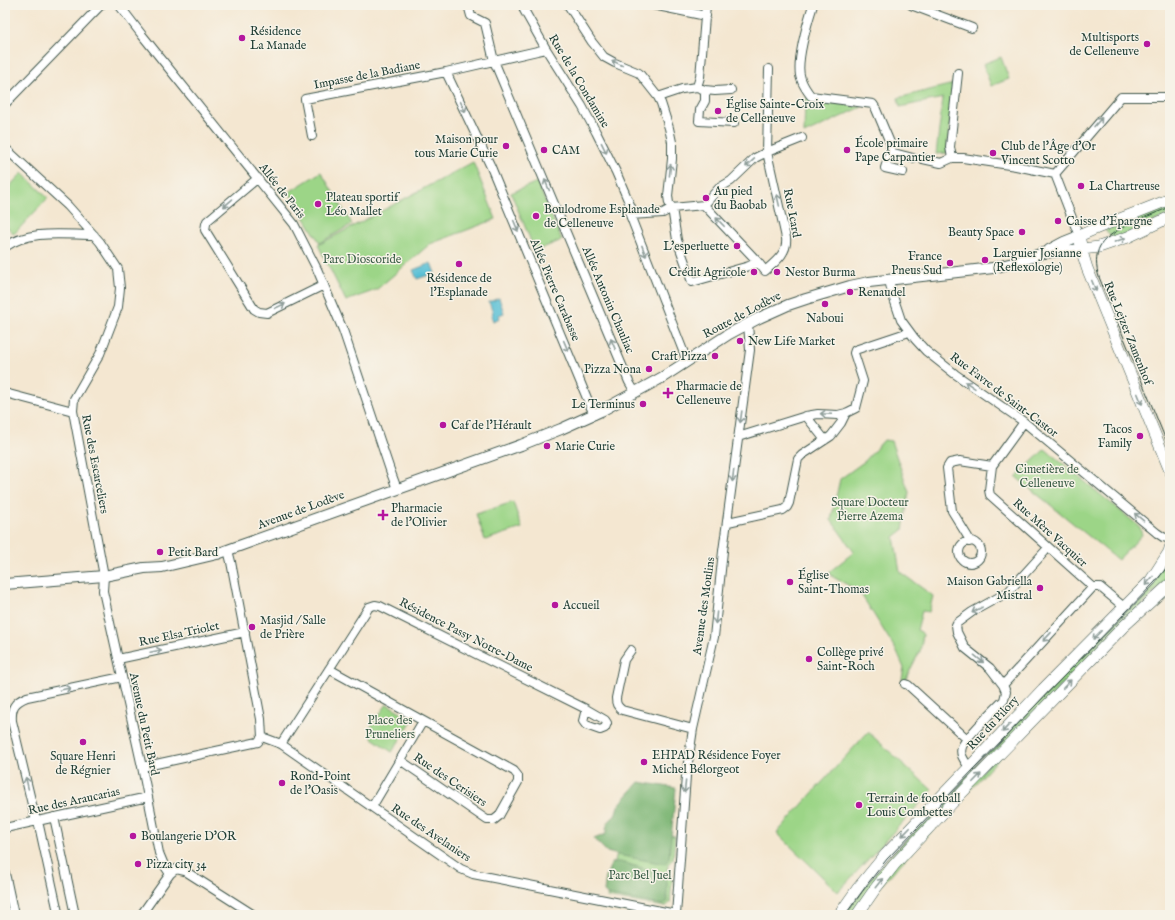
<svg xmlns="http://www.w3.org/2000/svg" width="1175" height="920" font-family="'IM FELL English',serif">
<rect width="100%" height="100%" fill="#f7f3e8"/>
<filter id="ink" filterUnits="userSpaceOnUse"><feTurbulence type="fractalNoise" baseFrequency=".025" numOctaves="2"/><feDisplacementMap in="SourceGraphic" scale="8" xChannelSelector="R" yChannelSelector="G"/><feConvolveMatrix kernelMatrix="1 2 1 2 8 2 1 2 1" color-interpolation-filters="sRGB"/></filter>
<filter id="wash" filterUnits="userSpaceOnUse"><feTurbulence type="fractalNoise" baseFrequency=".012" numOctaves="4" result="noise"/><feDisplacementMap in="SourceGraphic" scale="16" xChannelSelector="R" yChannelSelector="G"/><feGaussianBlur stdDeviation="0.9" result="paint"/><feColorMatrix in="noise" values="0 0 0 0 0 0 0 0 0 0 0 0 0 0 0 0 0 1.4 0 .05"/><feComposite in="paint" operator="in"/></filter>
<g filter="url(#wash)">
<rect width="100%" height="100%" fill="#f4e7d1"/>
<path fill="#9cd587" stroke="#5e895e" d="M1001,57L1009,79L991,86L983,64Z
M953,84L947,153L936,154L943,98L900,107L898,98Z
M805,98L862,107L804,134Z
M473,162L496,219L430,244L376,290L346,301L318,245Z
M321,172L352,224L320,243L289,192Z
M22,173L48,198L14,234L5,225V191Z
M537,182L562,240L535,251L511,193Z
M1170,204V214L1114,240L1111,237L1105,229Z
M884,440L891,441L909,492L903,530L894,537L900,572L933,596L929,612L922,611L917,630L921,632L923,635L920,651L907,676L906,682H904L902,679L904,668L896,650L859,591L833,577L829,572L854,552L831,520L840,479L865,461Z
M1045,449L1140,527L1142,535L1118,560L1016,477Z
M513,502L522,528L485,540L476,514Z
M1163,565L1170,571V578L1155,591L853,915H843L859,890Z
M387,704L413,719L392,752L372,738L370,728Z
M868,732L932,790L838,892L777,833L815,790Z
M622,827L675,836L673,859L668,864L667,873L672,879L670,903L665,907L607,897L616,857Z"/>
<path fill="#7db674" stroke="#4e7a54" d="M639,782L676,788L669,858L665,864L618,855L607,852L594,839L606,834C606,825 608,821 615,816L618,806Z
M612,862H620L661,873L667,880V902L663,905L607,895L604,892L606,876Z"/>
<path fill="#59c0d6" stroke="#3c7e85" d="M431,263L435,273L417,279L413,270Z
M499,298L504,313L499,315L500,318L493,321L491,315L493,313L489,302Z"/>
</g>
<g filter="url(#ink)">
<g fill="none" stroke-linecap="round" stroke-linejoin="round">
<g stroke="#3f564c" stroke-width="10">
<path id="minor" d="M119,5L142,35L294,224L317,269L343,330L390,470L397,489
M468,5L471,16L485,23L494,61L629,382L635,392
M523,5L524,10L546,49L582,106L596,132L616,172L631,207L630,215L687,361
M568,5L592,42L604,57L615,63L639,73L658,97L661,103L669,128L672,142V159L668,196L669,203L672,208L677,240L692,282L749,266L758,262
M653,5L706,16
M813,5C808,21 795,64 801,79C803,85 807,91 811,96L873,104L875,107L891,145L890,152L885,168L903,172
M911,5L972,28
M446,72L491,167L594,415
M958,73L950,147L952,158H963L1016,166L1055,174
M697,87L700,77L706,5
M705,90V101L700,110L699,121L734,123
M658,97L682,89L697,87L705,90L715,91L731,90
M5,104L101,5
M312,136L305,99L446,72L546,49
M5,148L68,206L100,242L118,269L120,288L118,307L100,354L74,399L73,411L104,576L103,591L142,767L159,853L164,865L170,874
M890,152L913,158
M923,159L941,163L952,158
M1055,174L1121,97H1170
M1055,174L1079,236
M258,178L207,221L206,224L205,230L254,309L259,312L267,313L324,285
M704,205L758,262L765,271C775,262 788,253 786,238L767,152L769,69
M704,205L719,188L731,181L755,158L767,152L802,138
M630,215L663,213L672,208L704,205
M5,247C30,229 65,235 94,235
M889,280L892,293L901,320L915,339L926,351L955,374L1024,422L1157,533L1163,537L1170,539
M5,393L73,411
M806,416L825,440
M1024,422L992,466L989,490L990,495L1093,587H1100L1124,607
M738,437L806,416L818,414L838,415L846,413L856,408L863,381L854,353L855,350L909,332
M728,522L783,510L787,507L789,503L798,459L802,455L831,436L841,423L846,413
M959 552a11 11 0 1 1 22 0a11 11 0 1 1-22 0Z
M969,542L968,537L952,511L947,468L950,463L960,461L992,466
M228,550L231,562L261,719L262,737
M631,650L624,660L616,698C616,704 617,706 622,710L693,729
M118,659L245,632
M329,669L514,771L518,776V782L499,816L494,820H487L400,760
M905,684L908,685L967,739
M1003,685L990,668L965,648L957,632L956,625L957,623L972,612L1008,592L1048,548
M262,737L281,744L461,869L473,874L676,914
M281,744L369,607L375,605L380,606L586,709L605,720L607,723L605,728L600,730L586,725L583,721L586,709
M142,767L258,742L262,737
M969,767C965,761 959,755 962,747C964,739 996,708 1004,700L1006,692L1003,685L1093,587
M372,807L423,721
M54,817L75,915
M36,821L12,721C11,708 14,702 27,697L122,677
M38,821L58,912
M5,828L148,797
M5,873L14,915
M141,915L170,874L176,869L185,871L254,915
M676,915L686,776L693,729L714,637L723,551L750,350L748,324"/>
</g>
<g stroke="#3f564c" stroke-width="12">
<path id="tertiary" d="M1049,250L1064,242L1079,236
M5,584L104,576L144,568L162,567L217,554L239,546L521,445L561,429L601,411L663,377L729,334L759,318L788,305L806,299L850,286L869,282L993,268L1017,262L1043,253L1082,249"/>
</g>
<g stroke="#3f564c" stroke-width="12">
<path id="secondary" d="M1170,199C1140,212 1109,222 1079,236L1083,255L1087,268L1170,471
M1082,249L1099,247L1128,237L1170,217
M839,915L858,888L886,854L981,755L1043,689L1151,580L1169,552L1170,548
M857,915L875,889L894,865L955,800L1124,626L1170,584"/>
</g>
<use href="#minor" stroke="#fff" stroke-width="8"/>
<use href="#tertiary" stroke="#fff" stroke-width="10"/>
<use href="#secondary" stroke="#fff" stroke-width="11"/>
<path stroke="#1f3d34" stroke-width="1" d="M1170,207C1150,216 1111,228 1100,246C1095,255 1096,268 1099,277L1170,450
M845,915L869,882L887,859L1155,582L1170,564"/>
</g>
<defs><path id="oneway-shaft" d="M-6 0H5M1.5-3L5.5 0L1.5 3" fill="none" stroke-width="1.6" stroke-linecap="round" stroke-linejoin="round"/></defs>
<g stroke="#8f9e9a">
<use href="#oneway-shaft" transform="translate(617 63) rotate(-154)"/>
<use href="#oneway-shaft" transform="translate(463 107) rotate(65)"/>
<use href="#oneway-shaft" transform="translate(1098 122) rotate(-49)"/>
<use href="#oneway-shaft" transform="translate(604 148) rotate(64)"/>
<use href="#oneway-shaft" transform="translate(750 163) rotate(137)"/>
<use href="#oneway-shaft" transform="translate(670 170) rotate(-84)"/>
<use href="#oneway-shaft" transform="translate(547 185) rotate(-113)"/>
<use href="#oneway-shaft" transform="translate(778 200) rotate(-103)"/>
<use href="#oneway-shaft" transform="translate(228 203) rotate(139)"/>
<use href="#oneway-shaft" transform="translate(720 222) rotate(-134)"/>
<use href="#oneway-shaft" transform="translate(516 226) rotate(67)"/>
<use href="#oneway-shaft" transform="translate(1120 240) rotate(-20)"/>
<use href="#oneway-shaft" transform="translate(644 251) rotate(69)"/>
<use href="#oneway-shaft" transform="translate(1094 286) rotate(68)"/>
<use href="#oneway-shaft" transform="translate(280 306) rotate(-25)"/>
<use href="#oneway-shaft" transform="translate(613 344) rotate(-113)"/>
<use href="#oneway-shaft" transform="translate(566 346) rotate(67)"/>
<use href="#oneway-shaft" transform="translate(970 385) rotate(-146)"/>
<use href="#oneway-shaft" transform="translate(1140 399) rotate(68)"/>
<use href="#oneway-shaft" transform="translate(826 414) rotate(-177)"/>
<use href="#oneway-shaft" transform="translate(741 417) rotate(98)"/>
<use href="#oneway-shaft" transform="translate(733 476) rotate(97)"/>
<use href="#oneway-shaft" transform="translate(1139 517) rotate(-140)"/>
<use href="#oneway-shaft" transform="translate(1149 581) rotate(131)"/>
<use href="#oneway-shaft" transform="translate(977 610) rotate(151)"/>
<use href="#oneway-shaft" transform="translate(716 618) rotate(96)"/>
<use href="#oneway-shaft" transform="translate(1097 635) rotate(135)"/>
<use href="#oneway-shaft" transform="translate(1047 637) rotate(133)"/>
<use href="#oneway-shaft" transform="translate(156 651) rotate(-12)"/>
<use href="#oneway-shaft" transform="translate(979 659) rotate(39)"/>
<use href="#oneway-shaft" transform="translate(1067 684) rotate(-46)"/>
<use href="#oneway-shaft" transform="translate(65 689) rotate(-12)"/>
<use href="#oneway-shaft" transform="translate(1006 728) rotate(133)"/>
<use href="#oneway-shaft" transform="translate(977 778) rotate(-46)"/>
<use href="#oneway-shaft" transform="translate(27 783) rotate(-103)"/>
<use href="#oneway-shaft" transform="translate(685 787) rotate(96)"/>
<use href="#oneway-shaft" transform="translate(906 832) rotate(134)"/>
<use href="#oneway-shaft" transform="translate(879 883) rotate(-51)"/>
</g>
</g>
<g fill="#b5179e" stroke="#f7f3e8" stroke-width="1.5">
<circle cx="242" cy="38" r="4"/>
<circle cx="1147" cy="44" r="4"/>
<circle cx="718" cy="111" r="4"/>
<circle cx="506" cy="146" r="4"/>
<circle cx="544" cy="150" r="4"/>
<circle cx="847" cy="150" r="4"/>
<circle cx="993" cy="153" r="4"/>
<circle cx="1081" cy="186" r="4"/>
<circle cx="706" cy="198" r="4"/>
<circle cx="318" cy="204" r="4"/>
<circle cx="536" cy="216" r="4"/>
<circle cx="1058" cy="221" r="4"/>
<circle cx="1022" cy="232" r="4"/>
<circle cx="737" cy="246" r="4"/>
<circle cx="985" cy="260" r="4"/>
<circle cx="950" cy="263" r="4"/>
<circle cx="459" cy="264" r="4"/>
<circle cx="754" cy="272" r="4"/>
<circle cx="777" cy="272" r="4"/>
<circle cx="850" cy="292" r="4"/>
<circle cx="825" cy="304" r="4"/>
<circle cx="740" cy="341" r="4"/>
<circle cx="715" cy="356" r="4"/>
<circle cx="649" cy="369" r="4"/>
<path d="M666 387h4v4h4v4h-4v4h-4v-4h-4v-4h4z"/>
<circle cx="643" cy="404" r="4"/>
<circle cx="443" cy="425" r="4"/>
<circle cx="1140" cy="436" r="4"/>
<circle cx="547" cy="446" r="4"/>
<path d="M381 509h4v4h4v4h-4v4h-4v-4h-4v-4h4z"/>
<circle cx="160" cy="552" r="4"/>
<circle cx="790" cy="582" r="4"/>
<circle cx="1040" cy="588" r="4"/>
<circle cx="555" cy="605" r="4"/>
<circle cx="252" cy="627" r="4"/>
<circle cx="809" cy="659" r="4"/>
<circle cx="83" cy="742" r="4"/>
<circle cx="644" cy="762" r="4"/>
<circle cx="282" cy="783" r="4"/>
<circle cx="859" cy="805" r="4"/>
<circle cx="133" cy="836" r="4"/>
<circle cx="138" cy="864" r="4"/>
</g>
<g text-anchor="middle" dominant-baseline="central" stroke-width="3" stroke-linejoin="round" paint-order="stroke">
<g font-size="12" fill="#1f3d34" stroke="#f7f3e8" text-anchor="start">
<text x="250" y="31">Résidence<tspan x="250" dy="14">La Manade</tspan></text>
<text x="1139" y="37" text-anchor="end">Multisports<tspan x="1139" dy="14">de Celleneuve</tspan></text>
<text x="726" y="104">Église Sainte-Croix<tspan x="726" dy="14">de Celleneuve</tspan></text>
<text x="498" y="139" text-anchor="end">Maison pour<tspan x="498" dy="14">tous Marie Curie</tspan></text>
<text x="855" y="143">École primaire<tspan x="855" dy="14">Pape Carpantier</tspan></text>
<text x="1001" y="146">Club de l'Âge d'Or<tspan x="1001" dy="14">Vincent Scotto</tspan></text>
<text x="552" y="150">CAM</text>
<text x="1089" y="186">La Chartreuse</text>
<text x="714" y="191">Au pied<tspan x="714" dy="14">du Baobab</tspan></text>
<text x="326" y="197">Plateau sportif<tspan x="326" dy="14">Léo Mallet</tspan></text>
<text x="544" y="209">Boulodrome Esplanade<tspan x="544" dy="14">de Celleneuve</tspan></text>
<text x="1066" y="221">Caisse d'Épargne</text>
<text x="1014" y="232" text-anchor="end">Beauty Space</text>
<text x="729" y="246" text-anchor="end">L'esperluette</text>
<text x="993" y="253">Larguier Josianne<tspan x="993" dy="14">(Reflexologie)</tspan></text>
<text x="942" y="256" text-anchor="end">France<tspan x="942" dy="14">Pneus Sud</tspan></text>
<text x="746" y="272" text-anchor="end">Crédit Agricole</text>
<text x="785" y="272">Nestor Burma</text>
<text x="459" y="278" text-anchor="middle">Résidence de<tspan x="459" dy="14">l'Esplanade</tspan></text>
<text x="858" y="292">Renaudel</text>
<text x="825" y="318" text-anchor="middle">Naboui</text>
<text x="748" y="341">New Life Market</text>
<text x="707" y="356" text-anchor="end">Craft Pizza</text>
<text x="641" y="369" text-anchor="end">Pizza Nona</text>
<text x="676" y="386">Pharmacie de<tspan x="676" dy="14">Celleneuve</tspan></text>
<text x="635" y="404" text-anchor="end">Le Terminus</text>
<text x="451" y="425">Caf de l'Hérault</text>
<text x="1132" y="429" text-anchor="end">Tacos<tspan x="1132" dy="14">Family</tspan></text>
<text x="555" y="446">Marie Curie</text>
<text x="391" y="508">Pharmacie<tspan x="391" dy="14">de l'Olivier</tspan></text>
<text x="168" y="552">Petit Bard</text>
<text x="798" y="575">Église<tspan x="798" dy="14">Saint-Thomas</tspan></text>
<text x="1032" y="581" text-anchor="end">Maison Gabriella<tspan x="1032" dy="14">Mistral</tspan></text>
<text x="563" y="605">Accueil</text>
<text x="260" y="620">Masjid / Salle<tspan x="260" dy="14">de Prière</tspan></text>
<text x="817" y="652">Collège privé<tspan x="817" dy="14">Saint-Roch</tspan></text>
<text x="652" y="755">EHPAD Résidence Foyer<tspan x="652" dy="14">Michel Bélorgeot</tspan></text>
<text x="83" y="756" text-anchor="middle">Square Henri<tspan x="83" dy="14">de Régnier</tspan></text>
<text x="290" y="776">Rond-Point<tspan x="290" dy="14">de l'Oasis</tspan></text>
<text x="867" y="798">Terrain de football<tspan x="867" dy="14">Louis Combettes</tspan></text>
<text x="141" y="836">Boulangerie D'OR</text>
<text x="146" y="864">Pizza city 34</text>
</g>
<g font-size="12" fill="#1f3d34" stroke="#f7f3e8">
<text transform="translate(367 75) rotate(-11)">Impasse de la Badiane</text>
<text transform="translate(579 81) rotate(59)">Rue de la Condamine</text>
<text transform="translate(282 191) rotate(52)">Allée de Paris</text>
<text transform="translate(792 213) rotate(79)">Rue Icard</text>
<text transform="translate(555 290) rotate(67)">Allée Pierre Carabasse</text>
<text transform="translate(608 300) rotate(67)">Allée Antonin Chauliac</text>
<text transform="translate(742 315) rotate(-28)">Route de Lodève</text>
<text transform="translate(1128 333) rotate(68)">Rue Lejzer Zamenhof</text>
<text transform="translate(1004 395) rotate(37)">Rue Favre de Saint-Castor</text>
<text transform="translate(95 464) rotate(79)">Rue des Escarceliers</text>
<text transform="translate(301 510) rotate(-20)">Avenue de Lodève</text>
<text transform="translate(1050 533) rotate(42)">Rue Mère Vacquier</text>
<text transform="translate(704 606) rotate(-82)">Avenue des Moulins</text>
<text transform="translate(179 634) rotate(-12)">Rue Elsa Triolet</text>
<text transform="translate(466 635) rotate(27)">Résidence Passy Notre-Dame</text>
<text transform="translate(993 723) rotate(-47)">Rue du Pilory</text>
<text transform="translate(144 724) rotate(78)">Avenue du Petit Bard</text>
<text transform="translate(450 780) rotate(34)">Rue des Cerisiers</text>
<text transform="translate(74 801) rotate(-12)">Rue des Araucarias</text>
<text transform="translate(431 833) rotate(34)">Rue des Avelaniers</text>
</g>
<g font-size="12" fill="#385b45" stroke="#f7f3e8">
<text x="362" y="259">Parc Dioscoride</text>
<text x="1047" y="469">Cimetière de<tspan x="1047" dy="14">Celleneuve</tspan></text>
<text x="870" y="502">Square Docteur<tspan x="870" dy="14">Pierre Azema</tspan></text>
<text x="390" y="720">Place des<tspan x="390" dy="14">Pruneliers</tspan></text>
<text x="640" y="875">Parc Bel Juel</text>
</g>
</g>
<rect width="1175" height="920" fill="none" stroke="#f7f3e8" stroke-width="20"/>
</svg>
